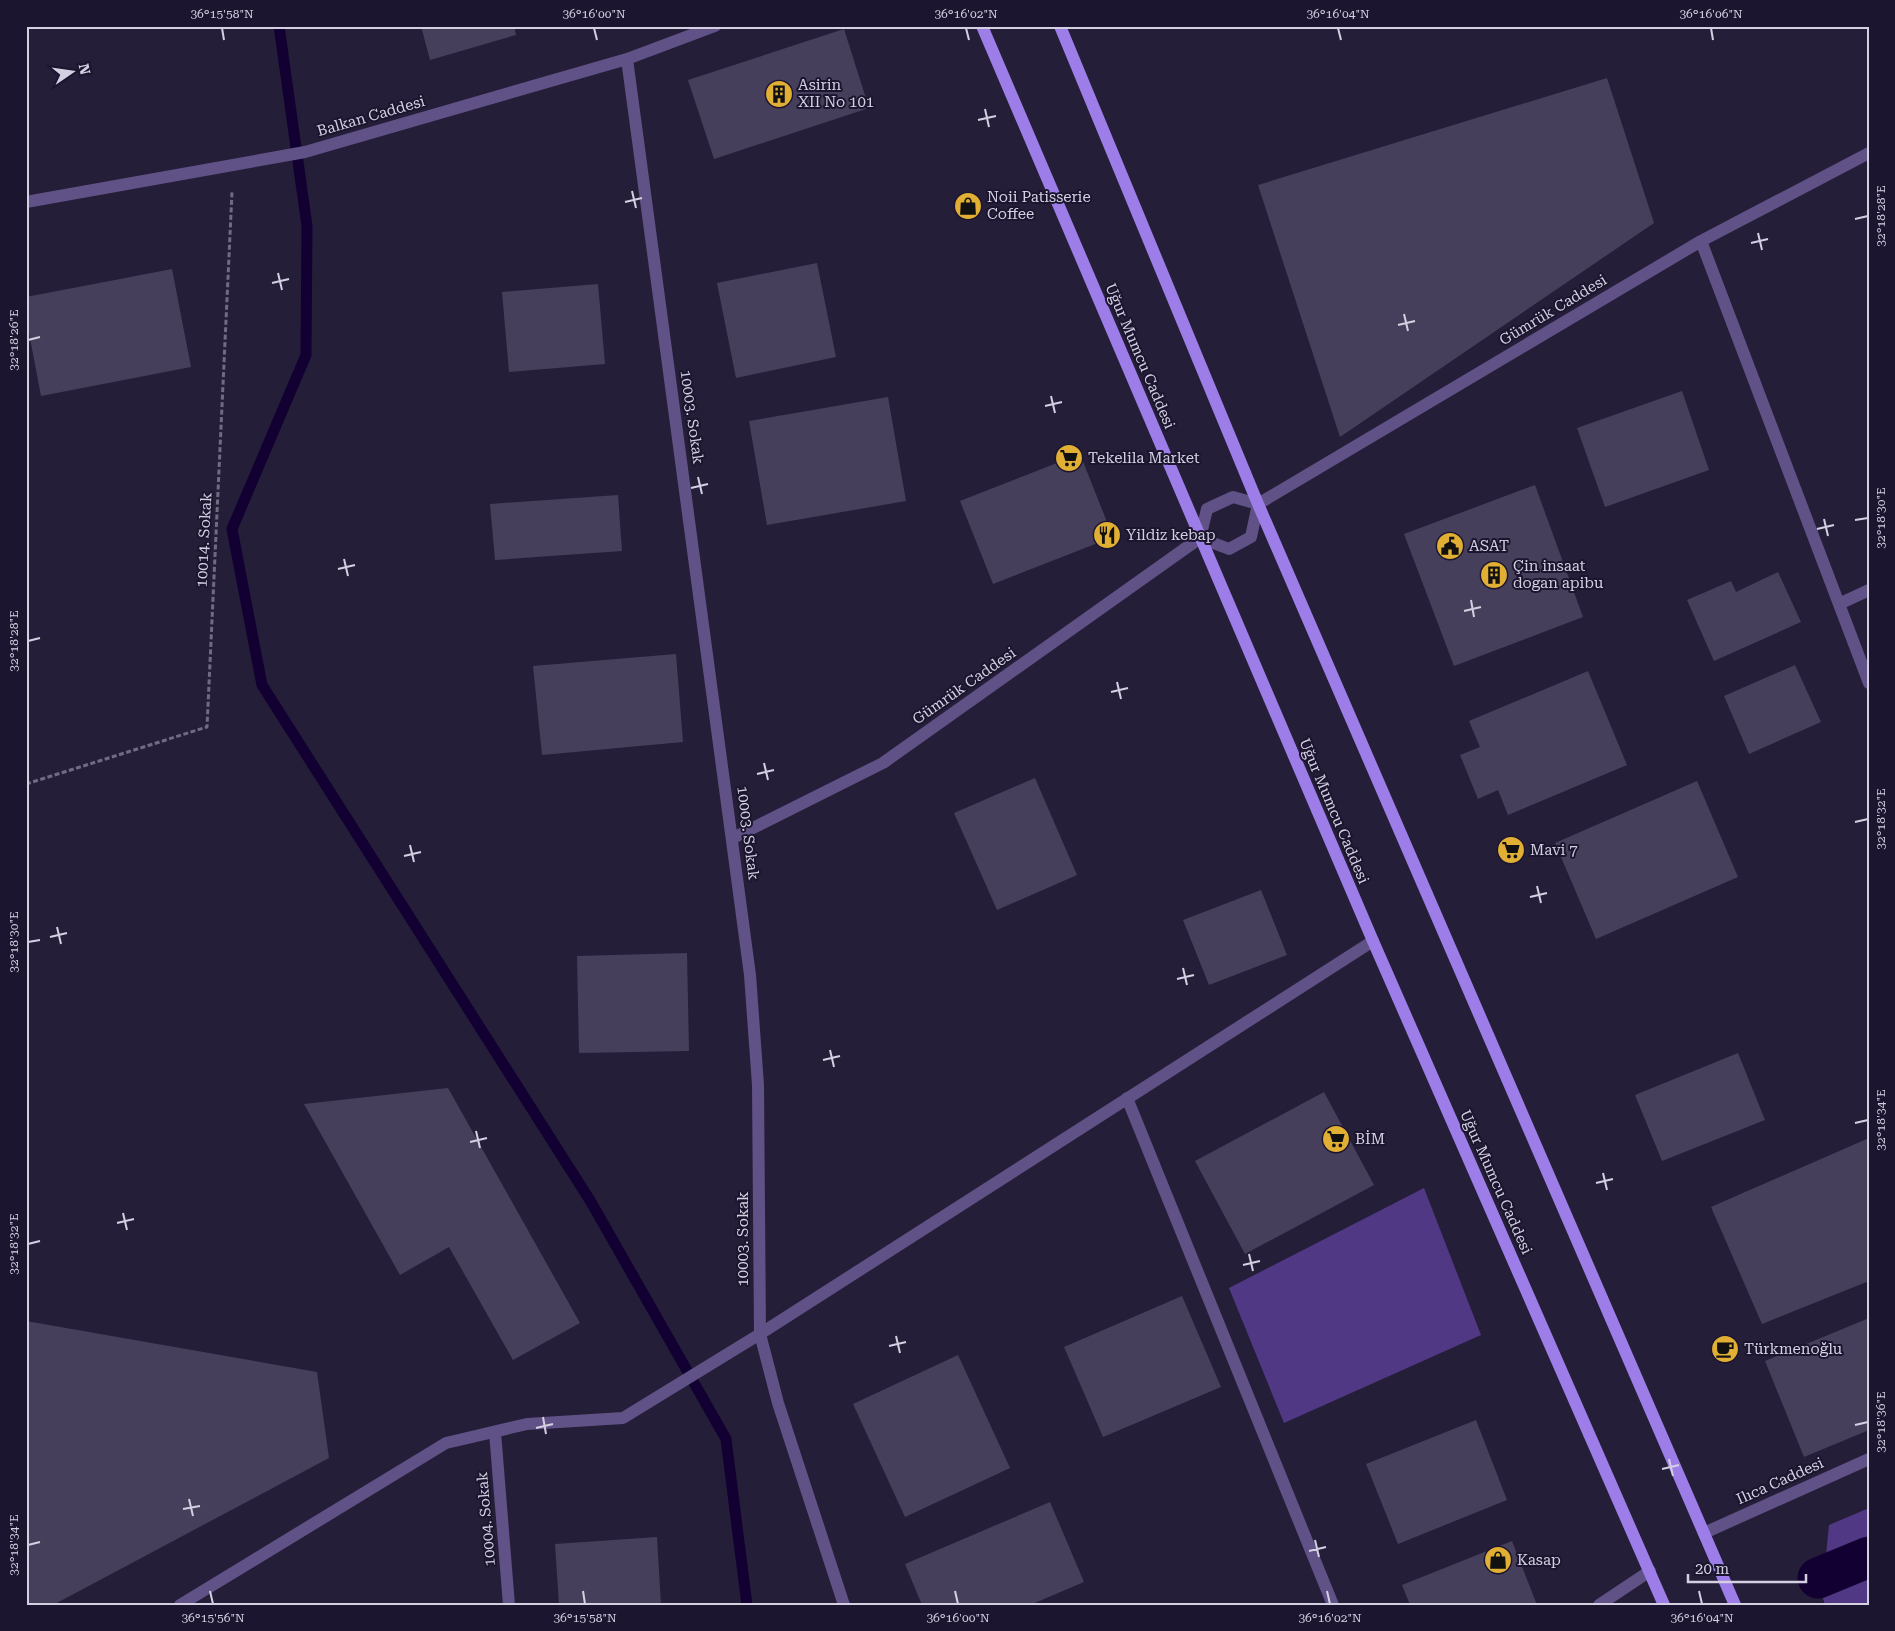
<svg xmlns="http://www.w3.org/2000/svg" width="1895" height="1631" font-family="'Roboto Serif',serif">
<rect width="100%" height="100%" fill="#251e39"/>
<path fill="#503884" d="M1424,1188L1481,1335L1284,1423L1229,1288Z
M1869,1508V1605H1825L1822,1595L1829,1525Z"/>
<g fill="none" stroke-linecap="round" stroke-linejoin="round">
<path stroke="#130032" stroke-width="11" d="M279,26L307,226L306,355L232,529L262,685L591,1202L726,1439L747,1605"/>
<path stroke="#130032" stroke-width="41" d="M1818,1578L1869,1557"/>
</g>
<path fill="#463f5c" d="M421,26H514L516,35L430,60Z
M844,29L869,108L714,159L688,80Z
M1607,78L1654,223L1340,437L1258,185Z
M817,263L836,357L736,378L717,283Z
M172,269L191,367L41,396L26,317V297Z
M598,284L605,364L509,372L502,292Z
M1682,391L1709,470L1605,507L1577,428Z
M888,397L906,501L767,525L749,421Z
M1080,454L1113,537L993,584L960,501Z
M1535,485L1583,617L1454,666L1404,534Z
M618,495L622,551L495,560L490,504Z
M1778,572L1801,622L1714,661L1687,600L1731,581L1736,592Z
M676,654L683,742L542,755L533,666Z
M1795,665L1821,722L1749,754L1724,696Z
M1588,671L1627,765L1508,815L1498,790L1478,799L1460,755L1480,747L1469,721Z
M1035,778L1077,875L997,910L954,813Z
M1697,781L1738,877L1596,939L1555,843Z
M1261,890L1287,955L1209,985L1183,920Z
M687,953L689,1051L579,1053L577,956Z
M1738,1053L1765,1120L1662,1161L1635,1095Z
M448,1088L580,1323L513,1360L449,1247L400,1275L304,1104Z
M1324,1092L1374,1185L1245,1254L1195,1161Z
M1869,1138V1281L1762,1324L1711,1207Z
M1182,1296L1221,1387L1103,1437L1064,1347Z
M1869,1318V1430L1804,1457L1765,1361Z
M26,1321L317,1372L329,1458L53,1605H26Z
M958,1355L1010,1468L905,1517L853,1404Z
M1476,1420L1507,1500L1398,1544L1366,1464Z
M1050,1502L1084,1582L1030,1605H922L905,1564Z
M657,1537L661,1605H559L555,1544Z
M1512,1541L1537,1605H1410L1402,1585Z"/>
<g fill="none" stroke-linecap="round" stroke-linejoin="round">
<path stroke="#706b82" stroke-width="3" stroke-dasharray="5 2.5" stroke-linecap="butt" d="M26,784L207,727L232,192"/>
<path stroke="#605286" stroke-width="12" d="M627,59L750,975L758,1085L760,1334L778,1403L844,1605
M26,202L305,152L627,59L715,26
M1701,241L1869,683
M1258,504L1251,537L1229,549L1200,538L1207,509L1233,497L1258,504L1701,241L1869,153
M1839,604L1869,590
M733,838L883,763L1200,538
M1127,1098L1333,1605
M495,1432L509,1605
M1704,1533L1869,1459
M180,1605L446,1443L527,1424L623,1418L760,1334L1373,941
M1599,1605L1650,1571"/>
<path stroke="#9d7ee9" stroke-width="12" d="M982,26L1373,941L1664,1605
M1060,26L1258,504L1735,1605"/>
</g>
<path fill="none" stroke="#d4d0e2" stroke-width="2" d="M222,28L224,40M594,28L597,40M966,28L969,40M1338,28L1341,40M1711,28L1713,40M985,109L989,127M978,120L996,116M632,191L636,208M625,202L642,198M1855,219L1868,216M1758,233L1762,250M1751,243L1768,239M278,273L282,290M272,283L289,279M1404,314L1408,331M1398,325L1415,321M28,340L40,337M1051,396L1055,413M1045,406L1062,402M698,477L702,494M691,488L708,484M1824,519L1828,536M1855,520L1868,518M1817,529L1834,525M344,559L348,576M338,569L355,565M1471,600L1474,617M1464,611L1481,607M28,641L40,638M1117,682L1121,699M1111,692L1128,688M764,763L768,780M757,774L774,770M1855,822L1868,819M410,845L414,862M404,856L421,852M1537,886L1541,903M1530,897L1547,893M57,927L61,944M50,937L67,933M28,942L40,940M1183,968L1187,985M1177,979L1194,975M830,1050L834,1067M823,1060L840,1056M1855,1123L1868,1120M476,1131L480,1148M470,1142L487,1138M1603,1173L1607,1190M1596,1183L1613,1179M123,1213L127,1230M117,1223L134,1219M28,1244L40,1241M1249,1254L1253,1271M1243,1265L1260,1261M896,1336L900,1353M889,1346L906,1342M543,1417L546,1434M1855,1425L1868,1422M536,1428L553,1424M1669,1459L1673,1476M1662,1469L1679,1465M189,1499L193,1516M183,1509L200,1506M1315,1540L1319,1557M28,1545L40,1542M1309,1551L1326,1547M210,1591L213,1604M583,1591L585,1604M955,1591L958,1604M1327,1591L1330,1604M1699,1591L1702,1604"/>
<defs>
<g id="building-disc" transform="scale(1.4375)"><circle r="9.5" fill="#e1af34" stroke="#1c152f"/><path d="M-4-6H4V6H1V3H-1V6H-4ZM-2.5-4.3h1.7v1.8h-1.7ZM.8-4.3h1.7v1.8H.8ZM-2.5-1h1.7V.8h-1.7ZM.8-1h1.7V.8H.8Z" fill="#111"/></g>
<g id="shop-disc" transform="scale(1.4375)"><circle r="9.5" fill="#e1af34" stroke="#1c152f"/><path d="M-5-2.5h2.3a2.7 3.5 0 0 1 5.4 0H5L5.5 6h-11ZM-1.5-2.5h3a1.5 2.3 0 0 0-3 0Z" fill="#111"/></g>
<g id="supermarket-disc" transform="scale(1.4375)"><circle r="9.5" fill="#e1af34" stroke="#1c152f"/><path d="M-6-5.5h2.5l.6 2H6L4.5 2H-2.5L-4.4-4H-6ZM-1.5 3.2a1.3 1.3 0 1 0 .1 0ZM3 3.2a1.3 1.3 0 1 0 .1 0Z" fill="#111"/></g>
<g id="restaurant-disc" transform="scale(1.4375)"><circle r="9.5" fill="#e1af34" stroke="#1c152f"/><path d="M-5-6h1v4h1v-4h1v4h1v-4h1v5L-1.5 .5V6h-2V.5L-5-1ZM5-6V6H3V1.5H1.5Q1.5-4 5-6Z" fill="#111"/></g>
<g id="civic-disc" transform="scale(1.4375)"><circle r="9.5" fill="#e1af34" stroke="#1c152f"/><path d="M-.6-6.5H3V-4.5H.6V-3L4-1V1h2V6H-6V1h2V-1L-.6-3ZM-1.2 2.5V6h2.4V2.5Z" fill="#111"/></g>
<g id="cafe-disc" transform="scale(1.4375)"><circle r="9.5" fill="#e1af34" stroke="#1c152f"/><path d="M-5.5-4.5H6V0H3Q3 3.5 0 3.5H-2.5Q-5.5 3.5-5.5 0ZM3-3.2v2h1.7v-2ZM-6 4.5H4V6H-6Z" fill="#111"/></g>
</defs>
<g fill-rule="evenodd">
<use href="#building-disc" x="779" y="94"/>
<use href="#shop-disc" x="968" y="206"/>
<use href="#supermarket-disc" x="1069" y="458"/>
<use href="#restaurant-disc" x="1107" y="535"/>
<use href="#civic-disc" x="1450" y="546"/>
<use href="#building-disc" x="1494" y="575"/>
<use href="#supermarket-disc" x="1511" y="850"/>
<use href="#supermarket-disc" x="1336" y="1139"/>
<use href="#cafe-disc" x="1725" y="1349"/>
<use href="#shop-disc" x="1498" y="1560"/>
</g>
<g text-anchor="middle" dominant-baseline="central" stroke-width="4" stroke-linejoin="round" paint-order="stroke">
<g font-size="15" fill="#d4d0e2" stroke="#1c152f" text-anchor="start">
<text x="798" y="85">Asirin<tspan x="798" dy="17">XII No 101</tspan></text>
<text x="987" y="197">Noii Patisserie<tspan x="987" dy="17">Coffee</tspan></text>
<text x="1088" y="458">Tekelila Market</text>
<text x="1126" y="535">Yildiz kebap</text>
<text x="1469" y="546">ASAT</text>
<text x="1513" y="566">Çin insaat<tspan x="1513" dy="17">dogan apibu</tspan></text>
<text x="1530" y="850">Mavi 7</text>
<text x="1355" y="1139">BİM</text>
<text x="1744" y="1349">Türkmenoğlu</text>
<text x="1517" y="1560">Kasap</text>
</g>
<g font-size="15" fill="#d4d0e2" stroke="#1c152f">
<text transform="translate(371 116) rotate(-16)">Balkan Caddesi</text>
<text transform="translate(1553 310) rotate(-31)">Gümrük Caddesi</text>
<text transform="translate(1140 356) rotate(67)">Uğur Mumcu Caddesi</text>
<text transform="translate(692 417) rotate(82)">10003. Sokak</text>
<text transform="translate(204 540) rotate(-87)">10014. Sokak</text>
<text transform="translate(964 686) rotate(-35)">Gümrük Caddesi</text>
<text transform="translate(1334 811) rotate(67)">Uğur Mumcu Caddesi</text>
<text transform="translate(748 833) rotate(83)">10003. Sokak</text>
<text transform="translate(1496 1182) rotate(66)">Uğur Mumcu Caddesi</text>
<text transform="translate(743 1239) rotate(-90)">10003. Sokak</text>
<text transform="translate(1780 1481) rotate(-24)">Ilıca Caddesi</text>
<text transform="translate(486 1519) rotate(-95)">10004. Sokak</text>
</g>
</g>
<rect width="1895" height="1631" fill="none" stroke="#1c152f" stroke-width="55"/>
<g transform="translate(72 72) rotate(77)" stroke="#1c152f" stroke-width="4" paint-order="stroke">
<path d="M0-4L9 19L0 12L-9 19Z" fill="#d4d0e2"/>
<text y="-8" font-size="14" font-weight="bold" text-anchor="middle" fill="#d4d0e2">N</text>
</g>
<path d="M1688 1574v8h118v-8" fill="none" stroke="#d4d0e2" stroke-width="2.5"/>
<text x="1695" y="1574" font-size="15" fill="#d4d0e2" stroke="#1c152f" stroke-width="4" paint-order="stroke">20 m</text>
<rect x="28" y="28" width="1840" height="1576" fill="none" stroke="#d4d0e2" stroke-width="2"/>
<g font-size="12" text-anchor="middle" fill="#d4d0e2">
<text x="222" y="18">36°15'58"N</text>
<text x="594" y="18">36°16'00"N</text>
<text x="966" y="18">36°16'02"N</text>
<text x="1338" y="18">36°16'04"N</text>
<text x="1711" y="18">36°16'06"N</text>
<text transform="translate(1881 216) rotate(-90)" y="4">32°18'28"E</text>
<text transform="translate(14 340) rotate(-90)" y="4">32°18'26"E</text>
<text transform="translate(1881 518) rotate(-90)" y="4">32°18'30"E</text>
<text transform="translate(14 641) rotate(-90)" y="4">32°18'28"E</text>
<text transform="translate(1881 819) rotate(-90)" y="4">32°18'32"E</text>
<text transform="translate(14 942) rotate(-90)" y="4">32°18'30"E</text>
<text transform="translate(1881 1120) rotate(-90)" y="4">32°18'34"E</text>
<text transform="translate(14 1244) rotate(-90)" y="4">32°18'32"E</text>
<text transform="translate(1881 1422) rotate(-90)" y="4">32°18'36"E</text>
<text transform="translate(14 1545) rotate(-90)" y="4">32°18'34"E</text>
<text x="213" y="1622">36°15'56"N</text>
<text x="585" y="1622">36°15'58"N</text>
<text x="958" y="1622">36°16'00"N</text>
<text x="1330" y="1622">36°16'02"N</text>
<text x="1702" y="1622">36°16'04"N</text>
</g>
</svg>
